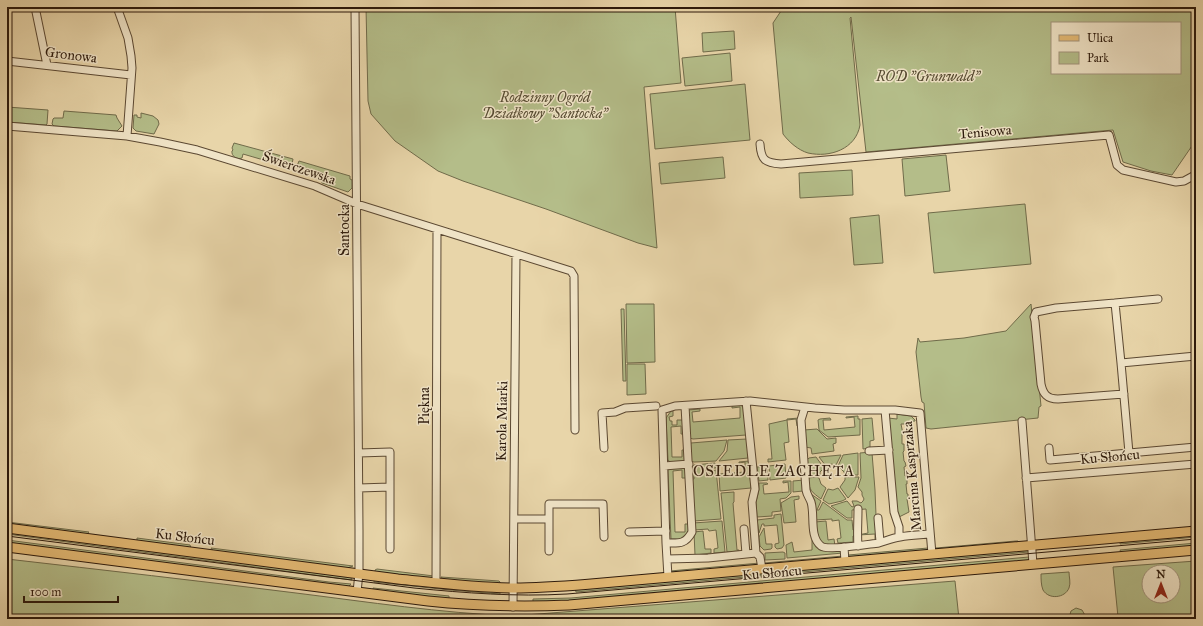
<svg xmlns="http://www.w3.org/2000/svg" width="1203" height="626" font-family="'IM FELL Great Primer',serif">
<rect width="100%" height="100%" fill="#e8d5a9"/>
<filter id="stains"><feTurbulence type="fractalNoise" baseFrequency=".005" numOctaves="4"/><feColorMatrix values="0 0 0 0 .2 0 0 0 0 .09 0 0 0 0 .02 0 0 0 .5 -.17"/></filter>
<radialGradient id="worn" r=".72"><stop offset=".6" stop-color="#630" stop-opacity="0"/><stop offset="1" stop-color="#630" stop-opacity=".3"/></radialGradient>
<path fill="#b4bd89" stroke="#706b4a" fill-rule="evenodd" d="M366,7H675L681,83L644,87L657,248L638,243L546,209L463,181L438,171L395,141L371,114L368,101Z
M785,7H1196V140L1172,175L1151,171L1123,162L1113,130L866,152L851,17L850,18L860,125C856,149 830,158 808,153C798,150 789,142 783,134L773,23L781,11ZM1052,23H1180V73H1052Z
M734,31L735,49L703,52L702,33Z
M730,53L732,81L685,86L682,58Z
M745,84L750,140L655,149L650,94Z
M7,107L48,110L47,124L46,125L7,122Z
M64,111L116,115L117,118L122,126L117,131L54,126L52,124L53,119L54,118H63Z
M141,113L153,116L158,120L159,124L154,134L136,131L133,128L134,115H137V117L141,118Z
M234,143L293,159L292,164L268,157L267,161L243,154L242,158C237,160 231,156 232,151L233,150L232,148Z
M946,155L950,191L905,196L902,159Z
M723,157L725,178L661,184L659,163Z
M299,161L350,176V179L352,180V188L348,192L322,183L321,180L323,173L297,166Z
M852,170L853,195L800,198L799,173Z
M1025,204L1031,264L934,273L928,213Z
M879,215L883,263L854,265L850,218Z
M626,304H654L655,362L627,363Z
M1031,304L1041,406L1039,407L1038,418L931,429L926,428L924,403L922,402L921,397L916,352L918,338L920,342L964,338L1006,331Z
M621,309H624L626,381H623Z
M627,364H645L646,394L627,395Z
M744,405L746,435L693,439L690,438L688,410L700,409V411L692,412L693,422L740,418V407L732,408V406Z
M671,411H673V416L669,417L670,421H672V425H677V420H685L686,434H681V426L671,427L672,457H682V450H687L686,461C680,462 672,465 668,460L666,418Z
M897,414L911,416L915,420V421L905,422V424H901L903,434H902V444H904V451L903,452L904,461L905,462L906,466L904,467L905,476H907V484H906L907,494H908V499H907L909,512L899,517H897L888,418L897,419Z
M858,416V419H860V435L828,437L819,430L818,420L820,419L830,418L831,420H823L824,430L855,427L854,417L846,418V417Z
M799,418L800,425L797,426L796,419L787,420L789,442L784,443L786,460L768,462V459H772L769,424L787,420V419Z
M872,418L874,440L870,441V448L863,449L862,419Z
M817,429L827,439L836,438V443L833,444L834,451L812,454L811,448L805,447L804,430Z
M747,439L748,458L719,461L727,451L728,440Z
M727,440L724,451L716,461L694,462L691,461L690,444L691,443Z
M871,452L872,453L875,490L877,540H875V534L858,535L868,533L866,509L852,510V518H847L831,506L847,501L852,507L854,506L852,501H857L861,503L863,501L864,499L862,495V492L858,487L861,478L860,453Z
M858,453V475H845L844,472L838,466L843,455Z
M841,455L836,465L831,464L826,466L819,457Z
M816,457L824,468L820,472V476H808L806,461L809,458Z
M749,461L751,488L720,491L719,474L745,472V462L739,463V462Z
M715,463L716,468H712V471L716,470L721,519L694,521L692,479H694V477H692L691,467L694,465Z
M785,464L786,478L770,480L769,466Z
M685,466L688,478H682V470L673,471L675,532H685V524H690V531L683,539H671L668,470L669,468Z
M767,466L768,480L759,481L757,467Z
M817,477L819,478L821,484L826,488L821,499C812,492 809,491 808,478Z
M845,477H859L855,490L848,498L840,487L845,480Z
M804,480L803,491L793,492V481Z
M783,481H791V493L786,498L780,499L781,511L772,512V516L757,517L756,502L759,490V483H767L768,484L763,485L764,494L789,492L788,482L783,483Z
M838,488L846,499L842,501L829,504L823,500L828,489L833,490Z
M734,492V502L733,503L737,550H739V551L727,552L721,493Z
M811,494L821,501L817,510H819L823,502L847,520H852L853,530L857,529L854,536H853V542L838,543L837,539L841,538L839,520L832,521V519L815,520Z
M799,496V499L794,500L796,522L784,523L781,503L791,497Z
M781,514L784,545L782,548L777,549L775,547V544L779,543L777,525L764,526V524H762L759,533L757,520L774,518V515Z
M722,521L725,552L714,553V549L718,548L716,530L709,531L708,529L694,530L693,523Z
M826,521L828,540L834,539L835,546C832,546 828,547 825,546C817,542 816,529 815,522Z
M7,522L89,532L86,535L7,525Z
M764,528L766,544H772V548L771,549L764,550L760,546L759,537Z
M7,531L350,576L352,580L7,534Z
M703,531L705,549H711V553L695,555L694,532Z
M1196,534V537L1120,544V541Z
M137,538L190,545L191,548L137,541Z
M7,540L329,582L351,584L348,587L7,544Z
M812,540H815L840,550L843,553L787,558L786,545L792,542L794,552L812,550Z
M1016,541H1018V542L939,550L936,548Z
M1196,543V547L1121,553L1120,550Z
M211,548L353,566L347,568L213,551Z
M928,548L925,552L850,558L848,555Z
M1028,550L1029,552L576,592L575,588Z
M783,552L785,553V559L765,560V553Z
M843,556L842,558L766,565L764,563Z
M1029,557L1028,561L568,602L533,603V599L571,598Z
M7,559C103,570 200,581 296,593C368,602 441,613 513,616L955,581L959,619H7Z
M1196,561V619H1098L1118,617L1113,567ZM1149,572H1173V596H1149Z
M760,563L758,565L673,574L670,571Z
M377,569L434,576L429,579L375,572V570Z
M1069,572C1069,577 1071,583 1069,588C1065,598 1049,600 1043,590C1041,585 1041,579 1041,574Z
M441,577L499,581L500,582V584L446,581Z
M374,578L500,590V594L450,590L374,582Z
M373,588L449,596V599L373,591Z
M1076,608L1082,610L1086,617L1069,618L1071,611Z"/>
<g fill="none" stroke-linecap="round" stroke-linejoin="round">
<g stroke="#5b4832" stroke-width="9">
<path id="minor" d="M35,7L47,65
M117,7L128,38L131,56L132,68L127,136
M355,7L359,530V573L357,592
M7,61L131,75
M7,126L127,136L160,142L197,150L315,186L357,204L571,271L574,276L575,430
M760,144C761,160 765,163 781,164L1109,135L1117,165L1123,170L1176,182L1184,181L1195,175L1196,178
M1158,299L1115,303L1121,363L1196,356
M1115,303L1056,308L1036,312L1034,317L1035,321L1041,384C1043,394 1047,399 1058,399L1124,394
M1121,363L1129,453L1196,447
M746,401L755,489L752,502L756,553L760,557L762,569
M805,407L801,420L806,490C807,495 809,497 811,502C815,514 809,537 821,546C827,551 869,544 879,543C886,541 892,538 900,537C910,535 920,535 930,534
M885,410L894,512L899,527V537
M1022,421L1033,564
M604,448L602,413L615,412L625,408L656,406
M1049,448L1050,460L1129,453
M869,451L889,450
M359,453L390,452V549
M664,466L689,464
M1026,478L1196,464
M359,488L390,487
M858,509C858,522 857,534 858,546
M878,518L880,542
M514,519H549
M744,529L746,554
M629,532L666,531
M666,543C678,543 685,545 692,532L685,406
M844,547L845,562
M549,551V504H603L604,537
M667,559L708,558L756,553
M668,577L666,543L662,410L675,406L750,401L815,408L844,410H895L920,413L932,554
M436,583L437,230
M513,607L516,254"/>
</g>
<g stroke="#2c190b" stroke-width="11">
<path id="major" d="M7,528L398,579C437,583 476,588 514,588C540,588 565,586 591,584L1196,531
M7,547L428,601C475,606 521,607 569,605L1196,550"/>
</g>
<use href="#minor" stroke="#f0e4c7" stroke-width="7"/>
<use href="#major" stroke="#e4ba74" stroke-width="9"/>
<path stroke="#2c190b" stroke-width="1" d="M7,536L414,588C465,593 516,597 567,594L1196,539"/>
</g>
<g text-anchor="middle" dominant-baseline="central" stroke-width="3" stroke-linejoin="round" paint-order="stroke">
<g font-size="14" fill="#2c190b" stroke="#f0e4c7">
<text transform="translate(71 55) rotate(7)">Gronowa</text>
<text transform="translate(985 132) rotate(-5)">Tenisowa</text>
<text transform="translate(299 168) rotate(19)">Świerczewska</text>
<text transform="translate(344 230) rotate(-90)">Santocka</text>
<text transform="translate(424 406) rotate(-90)">Piękna</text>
<text transform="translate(502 421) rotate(-89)">Karola Miarki</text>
<text transform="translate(1110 457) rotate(-5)">Ku Słońcu</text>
<text transform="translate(912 476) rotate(-95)">Marcina Kasprzaka</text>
<text transform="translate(185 537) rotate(7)">Ku Słońcu</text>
<text transform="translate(772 573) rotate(-5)">Ku Słońcu</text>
</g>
<g font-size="14" font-style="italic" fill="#554a31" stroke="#f0e4c7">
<text x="928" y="76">ROD "Grunwald"</text>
<text x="545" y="97">Rodzinny Ogród<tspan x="545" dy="16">Działkowy "Santocka"</tspan></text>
</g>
<g font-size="15" letter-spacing="1" fill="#2c190b" stroke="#f0e4c7">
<text x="774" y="471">OSIEDLE ZACHĘTA</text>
</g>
</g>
<rect width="1203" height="626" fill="none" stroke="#e8d5a9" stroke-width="24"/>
<rect x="8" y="8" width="1187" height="610" fill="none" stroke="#2c190b" stroke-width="2"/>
<rect x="12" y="12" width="1179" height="602" fill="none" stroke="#2c190b"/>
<rect x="1051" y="22" width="130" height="52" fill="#f0e4c7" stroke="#a2937c"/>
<rect x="1059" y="35" width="20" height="6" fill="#e4ba74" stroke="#a2937c"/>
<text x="1087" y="42" font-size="12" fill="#2c190b">Ulica</text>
<rect x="1059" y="52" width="20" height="12" fill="#b4bd89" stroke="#a2937c"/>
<text x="1087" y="62" font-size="12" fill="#2c190b">Park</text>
<g transform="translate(1161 584)"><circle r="19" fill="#f0e4c7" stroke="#a2937c"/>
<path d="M0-3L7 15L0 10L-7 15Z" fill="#8f2418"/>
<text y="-6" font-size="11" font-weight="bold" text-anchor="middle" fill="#2c190b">N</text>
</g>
<path d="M24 596v6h94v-6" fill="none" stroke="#2c190b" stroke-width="2"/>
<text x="30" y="596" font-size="12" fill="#2c190b" stroke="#f0e4c7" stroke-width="3" paint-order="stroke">100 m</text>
<rect width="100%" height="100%" filter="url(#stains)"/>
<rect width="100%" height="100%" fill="url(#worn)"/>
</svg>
